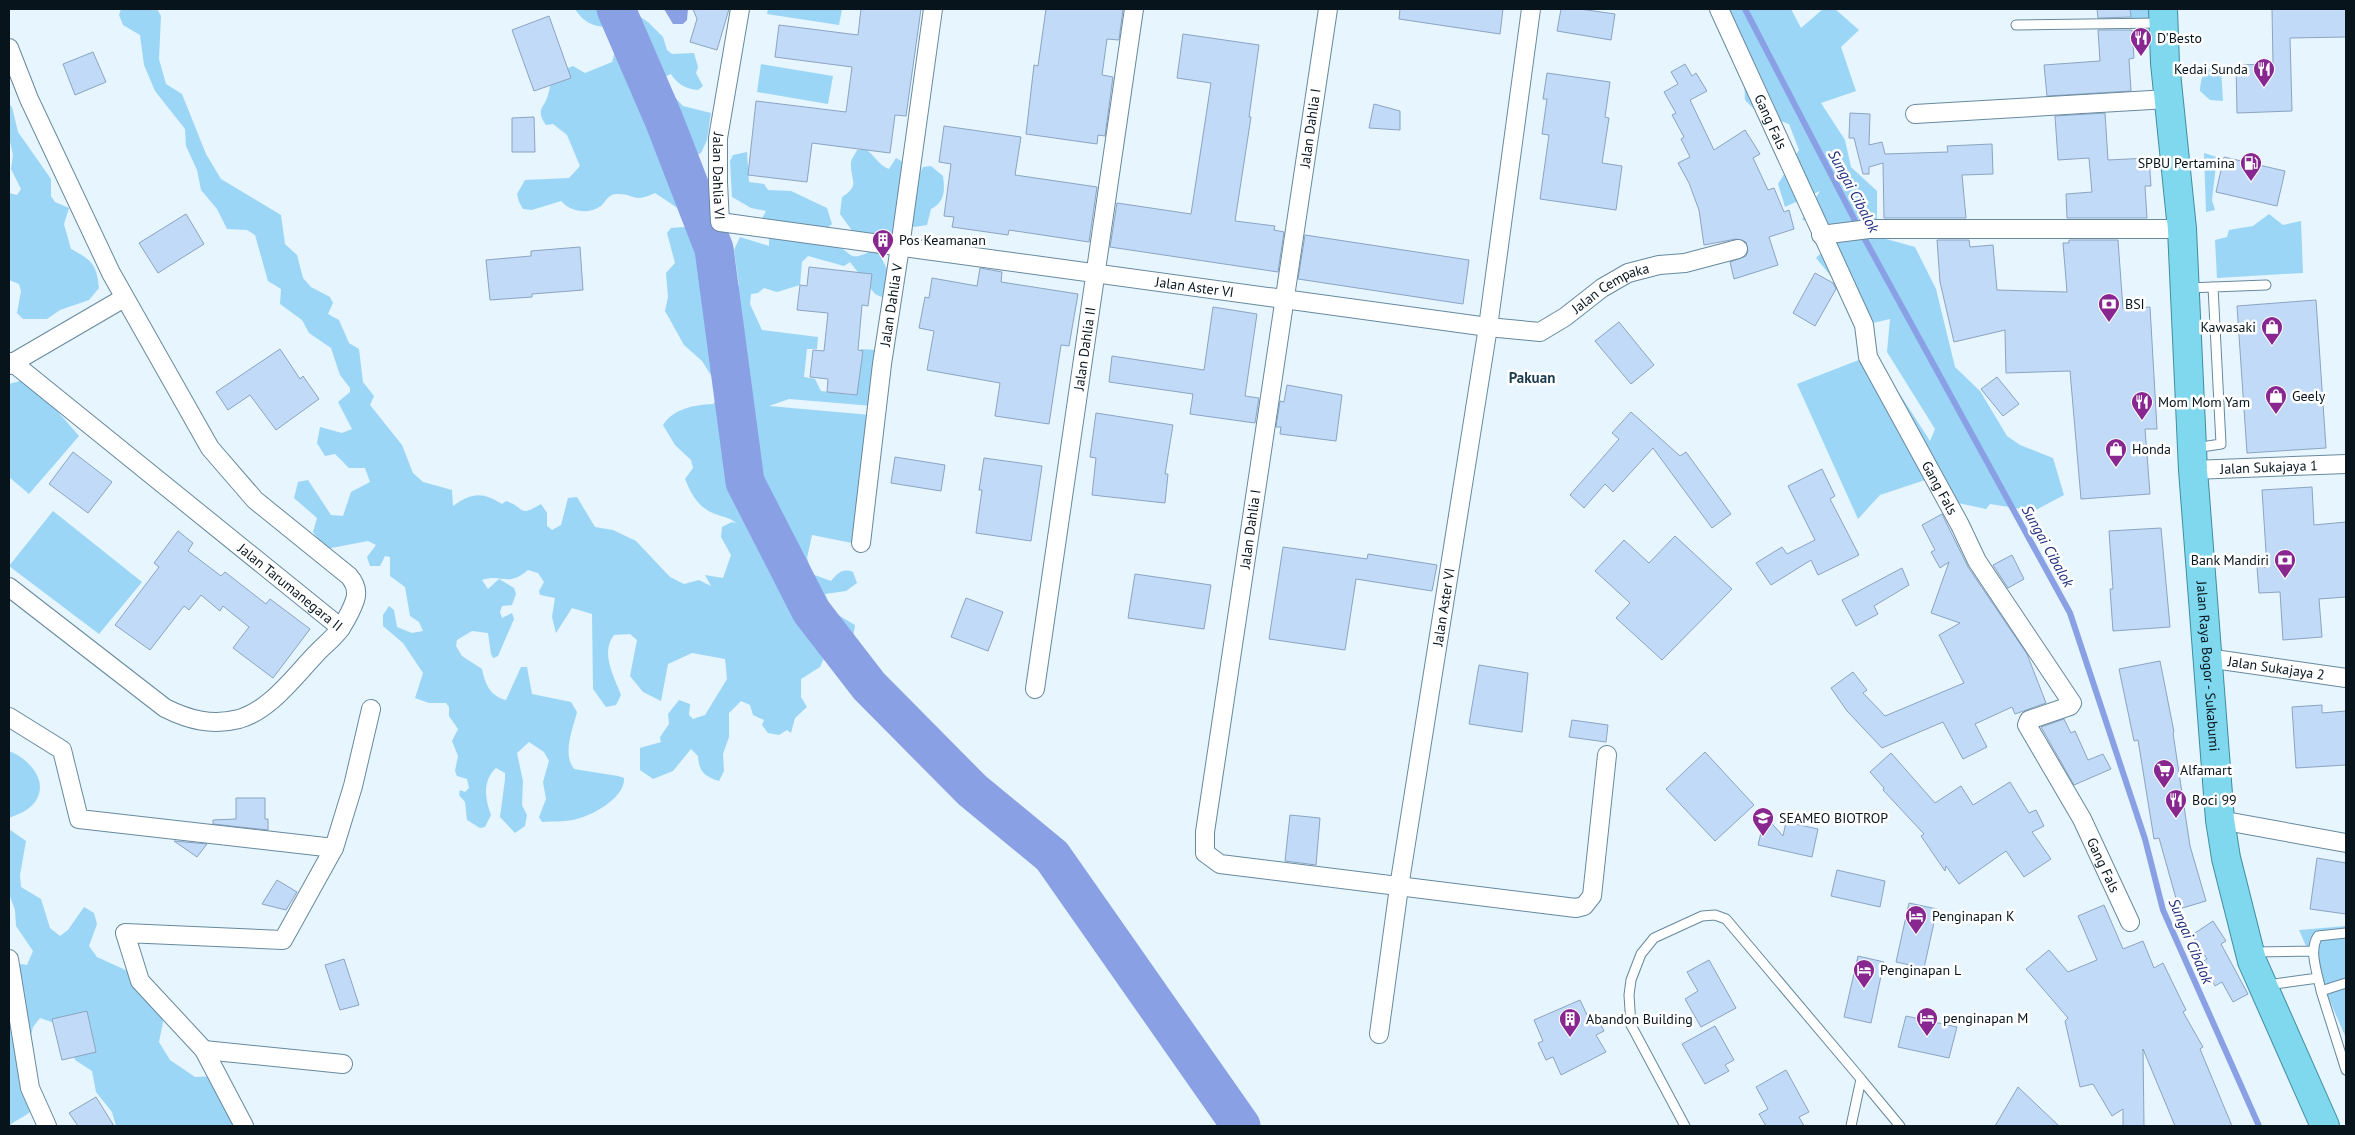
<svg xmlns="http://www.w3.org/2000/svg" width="2355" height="1135" font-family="'PT Sans',sans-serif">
<rect width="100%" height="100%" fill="#e6f5fe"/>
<path fill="#9cd6f7" d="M121,9H157L161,16L159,59L166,84L182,94L206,154L221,179L281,215L285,244L297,255L303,278L311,287L330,297L333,303L328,314L339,320L349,343L359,349L363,382L374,396L370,405L402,445L413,473L423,482L452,490L453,506C472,492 483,492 502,504L506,501C527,508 517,518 541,504L547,513V526L552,530L561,525L568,498L577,497L595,527L613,530L636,541L670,577L684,584L699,580L711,586L705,575L723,578L731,555L721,537L722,527L732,522L736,523C731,518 724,517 718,515C699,509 692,496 685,479L693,468L691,460L675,445L663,425C674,408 695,405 713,404L722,393L702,361L684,345L665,311L668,297L666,273L675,263L667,233L671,228L684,227L706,239L720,240L732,263L734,283L739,286L734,250L740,237L769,246V233L759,224L766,211L751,208L732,197L730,161L733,155L747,152L749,182L764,184L768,190L791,191L827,208L832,224L815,239C822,241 829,242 835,245C855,254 847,262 872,251L879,253L887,269L895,273L888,300L875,294L850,262L844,266L808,256L802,262L800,285L777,292L764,288L758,293L751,294L750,304L762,330L818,337L817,349H807L804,377L815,379L821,391L853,395L861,349L876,350L873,406L789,399L769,406L871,415L857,544L812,535L807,558L812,574L831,581C838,573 842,568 853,572L857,583L846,591L825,594L833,612L855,625L853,638L857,643L824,641L814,620L801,613L793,601L795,617L815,629L824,658L820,667L801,679V697L807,707L795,718L791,733L787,730L779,735L768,733L762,725L764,720L753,715L750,705L741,701L729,713V737L723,754L724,771L719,781C704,776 699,772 698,756L691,749L673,771L653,779L640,770V748L661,742L660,737L669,724L668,714L679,700L690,704L689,715L693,719L705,715L727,679L725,659L692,653L668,664L661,701L643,692L630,676L637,640L630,634L614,635C600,653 614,676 621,695L616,705L606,707L593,689L592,614L572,608L556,633L552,617L555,598L540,595L539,591L544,582L538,573L528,570C507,588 502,573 482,580L488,589L499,579L514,588L516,594L512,605L502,606L500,612L502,618L512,613L514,619L498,656L493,658L491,654L488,633L472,631L457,640L456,646L462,656L482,669C485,684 490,696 506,700L521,667H527L532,694L571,702L577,712C573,729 562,753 574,769L618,776L624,778C626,798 590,817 573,820C563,822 552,821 542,822L539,817L546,799L543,782L549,761L544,752L529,742L517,753L523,781L522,805L527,815L525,826L515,833L500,817L505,779V773L496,768C482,781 485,799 491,815L485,827L480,828L467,820L465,802L459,795L460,790L465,792L469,788L467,779L457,776L455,771L458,756L452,741L458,729L449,716V707L446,703H429L415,698L423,673L403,643L383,626V615L389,606L394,610L397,627L412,633L423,631L419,622L410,616L405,587L390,576V557L385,556L380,566H370L367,557L376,545L368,541L326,549L313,532L317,518L294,498L298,482L308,480L331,515L343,516L351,492L370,482L365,468H349L335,454L325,456L317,443L320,427L342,433L352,429L338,402L350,392V388L340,375L331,348L309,333L302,320L280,304L281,289L268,281L255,235L247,230L227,229L217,209L201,190L197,170L186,146L185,129L155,91L144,65L140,35L123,25L119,15Z
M575,9H628L648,22L663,37L667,50L672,54L694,53L698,67L696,73L703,86L698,90C686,89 677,84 671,74L664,77L663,84L683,106L711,113L707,140L701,153L685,160V167L708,193L702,199L690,198V212L682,211L655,193C632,204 635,193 616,194C608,195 606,201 601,206C588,215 571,212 561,201L532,210L523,209L519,202L517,194L525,180L569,178L580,166L567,135L553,124L546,125C535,109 544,109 548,95C550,88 551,81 553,74L573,66L585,73L612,62C616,51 616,37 610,27C594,27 584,23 575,9Z
M768,9H842L839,25L767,14Z
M1722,9H1791L1801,28L1823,9H1835L1859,30L1841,47L1856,91L1821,103L1845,140L1851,167L1877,191V219L1886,239L1915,247L1936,289L1955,367L1980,391L2007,436L2020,445L2053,458L2064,495L2034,511L1990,504L1986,509L1944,500L1934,477L1880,495L1858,519L1797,384L1874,354L1930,441L1935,429L1887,352L1890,319L1864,325L1840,287L1816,258L1848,227L1802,220L1820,191L1785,207L1778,184L1799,150L1789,124L1758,113L1745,100L1743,58Z
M2124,9H2160L2156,24L2140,27L2124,12Z
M761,64L833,76L828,104L757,92Z
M2214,68H2221L2223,101L2210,100L2200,91C2201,79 2202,71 2214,68Z
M9,104L12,107L18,132L51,179V196L55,202L69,208L64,224L71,249C92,260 97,265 99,288L89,300L60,310L47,319H23L17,313L21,291L19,284L9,280V193L17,195L21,189L11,169L13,155L9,137Z
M865,149C875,155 878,165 889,169L896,158L903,162L909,192L923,167L931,166L943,176C945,190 945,202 931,209L927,225L914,227L906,217L897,238L856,236L840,214L842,197C860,185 851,182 851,165C850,160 855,155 857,150Z
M2204,153L2217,157L2212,200L2215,210L2206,212Z
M2269,214L2283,225L2301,221L2303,273L2217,278L2215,240L2227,237L2229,230L2253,226Z
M24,380L38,389L79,436L29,494L9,477V384Z
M53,511L142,582L99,634L9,566Z
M9,751C28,758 50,781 35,802C28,811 19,814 9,818Z
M9,829L26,841L20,875L21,887L41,899L50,928L60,936L68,930L84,907L94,913L97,924L89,946L97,957L132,973L165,1012L159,1042L170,1060L195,1077L220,1076L246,1126H116L112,1112L96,1092L92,1071L75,1060L66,1027L40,1018L33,1027L30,1039L35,1107C27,1117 18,1118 9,1126V975L21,964L27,965L33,951L16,926L15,910L9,894Z
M2346,926V1038L2299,930Z"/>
<path fill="#8aa0e5" d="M664,9H688L687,20L683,24H673Z"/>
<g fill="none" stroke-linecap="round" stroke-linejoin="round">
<path stroke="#8aa0e5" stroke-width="6" d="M1745,9L1862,234L2070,613L2145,839L2163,910L2259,1126"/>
<path stroke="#8aa0e5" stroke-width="39" d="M616,9L664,120L714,249L745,482L811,611L869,686L972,790L1052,856L1241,1126"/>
</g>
<path fill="#c0daf8" stroke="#8ba4c0" d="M693,9H729L717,50L690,42L697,19Z
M861,9H921L906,116L895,115L890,153L812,143L807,182L748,175L756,101L846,112L852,67L775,57L779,25L858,35Z
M1046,9H1123L1119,40L1107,39L1102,75L1113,77L1105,136L1098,135L1097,144L1026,134L1034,65L1038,66Z
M1400,9H1503L1500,34L1399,19Z
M1561,9H1580L1615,14L1611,40L1557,31Z
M2097,9H2130L2131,17L2098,18Z
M2272,9H2346V37L2290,38L2292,111L2237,113L2236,65L2273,64Z
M549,16L571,78L534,91L512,30Z
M2098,30H2132L2134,58L2129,59L2131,91L2047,96L2044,65L2100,61Z
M1183,34L1259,45L1249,117H1251L1235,221L1275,226L1274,230L1284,232L1278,272L1110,247L1117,203L1191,214L1211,83L1177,78Z
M93,52L106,82L75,95L63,64Z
M1685,64L1692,76L1696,73L1707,91L1690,100L1714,150L1745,130L1760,154L1753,158L1768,190L1774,188L1784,212L1789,210L1794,229L1769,237L1778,265L1734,279L1730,262L1746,256L1748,251L1746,242L1736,239L1704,245L1699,210L1689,183L1678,163L1690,157L1681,139L1684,137L1672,115L1676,113L1664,92L1678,84L1671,72Z
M1547,73L1610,82L1605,117L1609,118L1602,163L1622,166L1616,210L1540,199L1549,135L1542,134L1547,99H1543Z
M1374,104L1400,111V130L1369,128Z
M1850,113L1870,114L1869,145L1882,142L1885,154L1948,152L1947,146L1992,144L1993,174L1962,175L1966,218H1884L1883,163L1869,167V174H1863L1854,138H1849Z
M2105,113L2108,160L2149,158L2151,186H2145L2147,218H2067L2066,194L2092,192L2089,158L2058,160L2055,116Z
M534,117L535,152H512V118Z
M944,126L1021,137L1015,175L1097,187L1089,242L1009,230L1008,235L952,227L954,217L944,216L951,164L939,162Z
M2224,157L2285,171L2277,206L2216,192Z
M186,214L204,244L158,273L139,243Z
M1305,235L1469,260L1463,304L1298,279Z
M1937,240H1969L1970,247L1993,245L1997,290L2067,292L2063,243H2069V240H2118L2123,309L2150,307L2157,429H2145L2150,494L2081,499L2070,371L2006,373L2005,330L1954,342L1940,282Z
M580,247L583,290L532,294V297L490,300L486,260L531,256V251Z
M809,267L872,274L868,306L862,305L858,350L863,351L857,395L827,392L828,379L810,377L813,350L824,351L828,313L797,310L800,285L807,286Z
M980,268L1002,272L1001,282L1078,294L1069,346L1061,345L1049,424L995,416L1000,383L927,370L934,331L919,328L925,297L929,298L932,278L977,286Z
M1815,273L1833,283L1836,289L1815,326L1793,313Z
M2316,300L2326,448L2247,453L2237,306Z
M1213,307L1257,314L1245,396L1259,398L1255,423L1190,414L1193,394L1109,382L1112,356L1204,370Z
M1619,322L1654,365L1631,384L1595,341Z
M280,349L300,379L303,376L319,399L276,430L250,395L228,410L216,392Z
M1997,377L2019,404L2003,416L1981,389Z
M1287,385L1342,395L1336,441L1280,434L1281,427H1276L1280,401L1284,402Z
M1631,412L1680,456L1686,452L1731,514L1712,528L1653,448L1613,492L1605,484L1584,508L1570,495L1619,439L1612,433Z
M1096,413L1173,425L1165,474H1168L1165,503L1092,495L1096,458L1090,457Z
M73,452L112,482L88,513L49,484Z
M895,457L945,465L941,491L891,483Z
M984,458L1042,466L1031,541L976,533L982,490H979Z
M1822,469L1835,496L1830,499L1859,555L1818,575L1811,560L1771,585L1756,563L1782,547L1787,554L1815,540L1788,486Z
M2312,487L2314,525L2346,522V597L2319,599L2322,637L2283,640L2280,592L2259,593L2257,567H2267L2262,490Z
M1942,514L1968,567L2027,654L2046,703L2015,714L2012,707L1975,724L1987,747L1963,759L1943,722L1882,748L1847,711L1831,688L1853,672L1867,690L1863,693L1885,716L1964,683L1939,635L1960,623L1931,613L1949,562L1940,568L1931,552L1935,550L1922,525Z
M2161,528L2170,627L2113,631L2110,589H2113L2109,531Z
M178,531L193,543L188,551L221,576L225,572L266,604L270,599L310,629L273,678L233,648L249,627L223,606L220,611L201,595L189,610L184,606L150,650L115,625L159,567L154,563Z
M1675,536L1732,589L1662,660L1616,618L1630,603L1595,571L1624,540L1649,563Z
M1283,547L1367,559L1368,554L1437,565L1432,591L1356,579L1345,650L1269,639Z
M2012,555L2024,579L2008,588L1993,565Z
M1902,568L1909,585L1874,606L1878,614L1856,626L1842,600Z
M1135,574L1211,585L1204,629L1128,618Z
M966,598L1003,612L988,651L951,637Z
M2160,661L2174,732L2173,733L2190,846L2206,901L2179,909L2159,838L2154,839L2138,740L2134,741L2119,669Z
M1479,665L1528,673L1522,732L1469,724Z
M2322,705V713L2346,711V765L2296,768L2292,707Z
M2064,719L2071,733L2075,731L2088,760L2103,754L2111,769L2074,785L2041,727Z
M1572,720L1608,725L1606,742L1569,737Z
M1705,752L1754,805L1715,841L1666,789Z
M1891,753L1935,803L1961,786L1973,805L2010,782L2029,813L2036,810L2044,826L2032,832L2051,859L2024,877L2006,851L1959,884L1946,866L1945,871L1921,836L1924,834L1883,790L1884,788L1870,772Z
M236,798H265V819H268V830L213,824V820L236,819Z
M1290,815L1320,818L1316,865L1285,861Z
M1765,816L1783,836L1786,822L1818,829L1812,857L1758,845Z
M174,841L207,844L197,857Z
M2317,858L2346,863V914L2310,909Z
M1837,870L1885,881L1880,907L1831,896Z
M277,880L297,892L286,910L262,904Z
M1909,903L1937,909L1924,968L1896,962Z
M2104,905L2123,949L2143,941L2154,968L2163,963L2186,1010L2183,1012L2203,1047L2200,1049L2232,1126H2175L2143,1049L2144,1126H2123V1109L2112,1116L2093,1084L2080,1087L2065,1021L2068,1018L2026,969L2049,950L2068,972L2097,960L2078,916Z
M2213,921L2226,941L2221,944L2248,994L2233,1002L2222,982L2215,986L2202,962L2207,959L2192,935Z
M1858,956L1884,962L1871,1023L1844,1017Z
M344,959L359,1005L340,1010L325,965Z
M1709,960L1736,1008L1701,1027L1685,999L1698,991L1687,972Z
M1580,1000L1588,1017L1595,1014L1604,1031L1596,1035L1606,1052L1561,1075L1553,1057L1546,1060L1538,1043L1543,1041L1534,1020Z
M87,1011L96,1052L62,1060L52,1019Z
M1906,1016L1957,1027L1949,1058L1898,1047Z
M1715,1026L1734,1060L1725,1065L1729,1071L1705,1084L1682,1044Z
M1786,1070L1809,1112L1799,1117L1804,1126H1766L1759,1114L1768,1109L1756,1087Z
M2018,1087L2059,1126H1995Z
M96,1097L114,1126H78L69,1113Z"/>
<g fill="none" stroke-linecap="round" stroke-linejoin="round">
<g stroke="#67899e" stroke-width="11">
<path id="service" d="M2016,25L2161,23
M2187,288L2266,285
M2195,448L2221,444L2213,287
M2346,933L2318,936C2308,951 2318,974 2321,991L2346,983
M2253,952L2313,951
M2267,985L2318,978
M2321,991L2346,1070
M1861,1079L1900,1126
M1685,1126L1631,1025L1629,995L1631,980L1641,954L1654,938L1702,916L1715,915L1726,919L1861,1079L1851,1126"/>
</g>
<g stroke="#67899e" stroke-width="20">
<g id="minor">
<path id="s1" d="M740,9L718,138V183L720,222L1488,327L1540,332L1565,317L1602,288L1628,273L1659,265L1685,263L1738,249"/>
<path d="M1328,9L1205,832V853L1220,864L1576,908L1584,906L1592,896L1607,755"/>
<path id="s2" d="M1719,9L1864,325L1868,357L1960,525L1977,561L2072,703L2070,706L2029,720L2027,725L2082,819L2130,922"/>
<path d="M9,48L29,99L111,273L210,448L255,500L349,576C355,583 358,591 355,600C352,609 346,620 341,628C334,638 323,646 315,655C293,678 270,710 239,719C212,726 189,720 165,708L9,587"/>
<path d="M1915,114L2168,99"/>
<path d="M1821,235L1869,229H2182"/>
<path id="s3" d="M12,362L341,628"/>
<path d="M9,365L124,298"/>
<path id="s4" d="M2193,470L2346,464"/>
<path id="s5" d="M861,543L882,364L900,247L933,9"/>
<path id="s6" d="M2207,658L2346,678"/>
<path id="s7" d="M1035,689L1134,9"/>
<path d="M9,717L62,750L79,819L334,848L353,786L371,709"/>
<path d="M2220,820L2346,843"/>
<path d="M9,959L30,1088L47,1126"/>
<path id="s8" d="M1379,1034L1399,887L1488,327L1531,9"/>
<path d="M204,1050L343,1064"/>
<path d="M244,1126L204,1050L140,981L125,933L283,940L334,848"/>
</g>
</g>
<g stroke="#408da1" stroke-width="30">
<g id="trunk">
<path id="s9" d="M2163,9L2165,63L2182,229L2193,470L2220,820L2226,858L2252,961L2325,1126"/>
</g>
</g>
<use href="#service" stroke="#fff" stroke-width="9"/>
<use href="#minor" stroke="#fff" stroke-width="18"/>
<use href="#trunk" stroke="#7fd8ee" stroke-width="28"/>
</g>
<defs>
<g id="restaurant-pin" transform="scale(1.125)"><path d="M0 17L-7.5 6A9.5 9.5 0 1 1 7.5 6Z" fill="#882790" stroke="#fff"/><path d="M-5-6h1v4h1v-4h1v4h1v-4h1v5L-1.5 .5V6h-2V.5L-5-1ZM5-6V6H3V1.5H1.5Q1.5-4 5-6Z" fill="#fff"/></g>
<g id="fuel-pin" transform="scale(1.125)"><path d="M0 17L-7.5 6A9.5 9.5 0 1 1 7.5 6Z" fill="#882790" stroke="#fff"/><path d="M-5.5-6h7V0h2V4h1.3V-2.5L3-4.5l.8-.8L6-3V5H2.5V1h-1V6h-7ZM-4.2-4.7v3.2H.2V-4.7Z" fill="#fff"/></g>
<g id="building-pin" transform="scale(1.125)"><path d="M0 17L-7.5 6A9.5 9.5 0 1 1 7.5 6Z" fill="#882790" stroke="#fff"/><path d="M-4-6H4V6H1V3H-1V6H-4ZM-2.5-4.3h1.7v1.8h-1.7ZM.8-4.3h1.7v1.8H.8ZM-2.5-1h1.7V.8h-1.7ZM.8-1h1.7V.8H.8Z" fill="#fff"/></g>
<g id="bank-pin" transform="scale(1.125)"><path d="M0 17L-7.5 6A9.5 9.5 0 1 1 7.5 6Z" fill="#882790" stroke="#fff"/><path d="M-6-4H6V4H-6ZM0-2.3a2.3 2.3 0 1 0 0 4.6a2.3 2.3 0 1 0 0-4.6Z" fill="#fff"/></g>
<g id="shop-pin" transform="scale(1.125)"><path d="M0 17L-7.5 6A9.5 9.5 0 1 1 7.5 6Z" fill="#882790" stroke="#fff"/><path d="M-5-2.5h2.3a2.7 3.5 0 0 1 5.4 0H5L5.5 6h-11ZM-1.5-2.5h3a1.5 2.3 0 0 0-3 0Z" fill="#fff"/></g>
<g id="supermarket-pin" transform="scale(1.125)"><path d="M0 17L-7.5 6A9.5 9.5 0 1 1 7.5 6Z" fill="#882790" stroke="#fff"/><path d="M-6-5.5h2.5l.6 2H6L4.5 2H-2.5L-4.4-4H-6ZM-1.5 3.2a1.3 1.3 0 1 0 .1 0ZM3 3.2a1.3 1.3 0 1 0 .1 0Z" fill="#fff"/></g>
<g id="school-pin" transform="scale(1.125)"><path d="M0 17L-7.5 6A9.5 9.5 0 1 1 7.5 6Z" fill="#882790" stroke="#fff"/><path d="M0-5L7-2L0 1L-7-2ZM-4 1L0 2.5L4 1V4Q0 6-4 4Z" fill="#fff"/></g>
<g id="hotel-pin" transform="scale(1.125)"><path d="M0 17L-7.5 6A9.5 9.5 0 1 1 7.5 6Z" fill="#882790" stroke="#fff"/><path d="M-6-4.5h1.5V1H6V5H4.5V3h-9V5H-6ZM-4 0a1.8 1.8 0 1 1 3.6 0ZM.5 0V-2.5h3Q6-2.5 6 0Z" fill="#fff"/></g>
</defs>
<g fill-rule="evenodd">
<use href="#restaurant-pin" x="2141" y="38"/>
<use href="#restaurant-pin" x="2264" y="69"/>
<use href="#fuel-pin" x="2251" y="163"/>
<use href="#building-pin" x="883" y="240"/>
<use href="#bank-pin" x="2109" y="304"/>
<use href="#shop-pin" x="2272" y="327"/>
<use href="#shop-pin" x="2276" y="396"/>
<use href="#restaurant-pin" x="2142" y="402"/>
<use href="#shop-pin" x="2116" y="449"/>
<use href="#bank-pin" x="2285" y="560"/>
<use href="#supermarket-pin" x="2164" y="770"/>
<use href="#restaurant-pin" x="2176" y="800"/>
<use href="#school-pin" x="1763" y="818"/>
<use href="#hotel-pin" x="1916" y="916"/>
<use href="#hotel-pin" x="1864" y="970"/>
<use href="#hotel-pin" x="1927" y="1018"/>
<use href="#building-pin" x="1570" y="1019"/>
</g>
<g text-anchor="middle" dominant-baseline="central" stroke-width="5" stroke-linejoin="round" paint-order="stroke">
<g font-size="14" fill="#07141c" stroke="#fff" text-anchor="start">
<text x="2157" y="38">D'Besto</text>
<text x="2248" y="69" text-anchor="end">Kedai Sunda</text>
<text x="2235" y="163" text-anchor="end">SPBU Pertamina</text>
<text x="899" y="240">Pos Keamanan</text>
<text x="2125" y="304">BSI</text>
<text x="2256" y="327" text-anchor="end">Kawasaki</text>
<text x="2292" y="396">Geely</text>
<text x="2158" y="402">Mom Mom Yam</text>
<text x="2132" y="449">Honda</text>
<text x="2269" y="560" text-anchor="end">Bank Mandiri</text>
<text x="2180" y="770">Alfamart</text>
<text x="2192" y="800">Boci 99</text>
<text x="1779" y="818">SEAMEO BIOTROP</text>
<text x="1932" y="916">Penginapan K</text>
<text x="1880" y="970">Penginapan L</text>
<text x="1943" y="1018">penginapan M</text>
<text x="1586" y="1019">Abandon Building</text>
</g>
<g font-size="14" fill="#07141c" stroke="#fff">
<text stroke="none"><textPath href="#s2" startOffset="124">Gang Fals</textPath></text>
<text transform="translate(1310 128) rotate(-82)">Jalan Dahlia I</text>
<text stroke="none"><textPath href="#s1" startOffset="169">Jalan Dahlia VI</textPath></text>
<text stroke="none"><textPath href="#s1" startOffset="694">Jalan Aster VI</textPath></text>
<text stroke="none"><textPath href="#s1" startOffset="1126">Jalan Cempaka</textPath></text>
<text stroke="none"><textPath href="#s5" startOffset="240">Jalan Dahlia V</textPath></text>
<text stroke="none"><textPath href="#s7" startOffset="344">Jalan Dahlia II</textPath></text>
<text stroke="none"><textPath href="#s4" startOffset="76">Jalan Sukajaya 1</textPath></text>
<text stroke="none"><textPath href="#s2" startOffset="529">Gang Fals</textPath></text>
<text transform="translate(1250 529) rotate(-82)">Jalan Dahlia I</text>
<text stroke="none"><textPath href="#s3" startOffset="358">Jalan Tarumanegara II</textPath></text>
<text stroke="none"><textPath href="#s8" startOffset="432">Jalan Aster VI</textPath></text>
<text stroke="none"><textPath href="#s9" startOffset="659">Jalan Raya Bogor - Sukabumi</textPath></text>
<text stroke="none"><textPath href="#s6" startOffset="70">Jalan Sukajaya 2</textPath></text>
<text stroke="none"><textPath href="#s2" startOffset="994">Gang Fals</textPath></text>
</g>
<g font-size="15" font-style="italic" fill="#222f7e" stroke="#fff">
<text transform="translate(1854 191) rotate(62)">Sungai Cibalok</text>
<text transform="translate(2048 546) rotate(61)">Sungai Cibalok</text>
<text transform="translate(2191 941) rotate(67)">Sungai Cibalok</text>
</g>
<g font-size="15" font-weight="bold" fill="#1c3d4f" stroke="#fff">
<text x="1532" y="377">Pakuan</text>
</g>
</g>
<rect width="2355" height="1135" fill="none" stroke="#07141c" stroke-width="20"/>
</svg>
